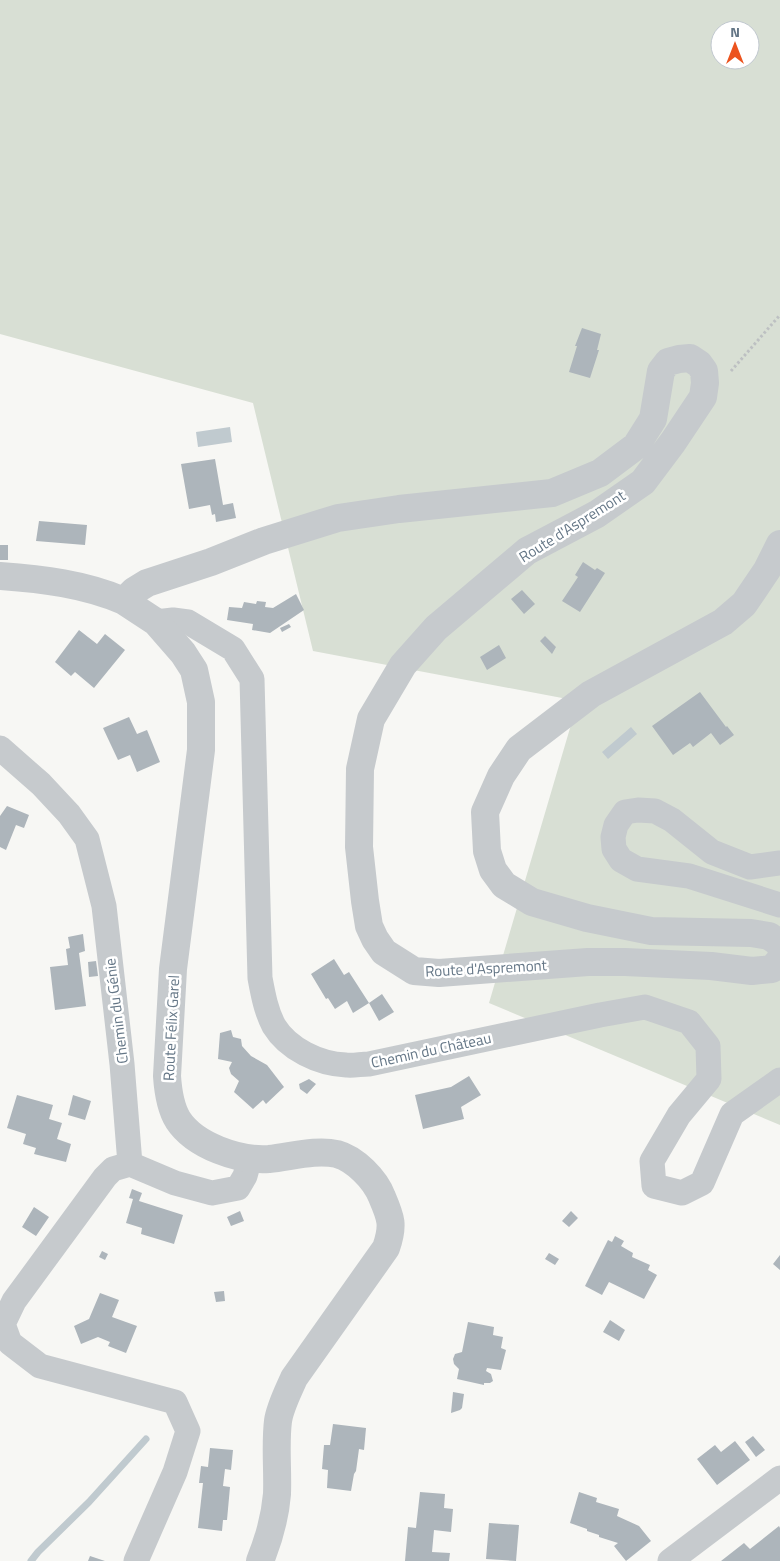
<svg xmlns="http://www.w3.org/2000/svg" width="780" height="1561" font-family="'Titillium Web',sans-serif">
<rect width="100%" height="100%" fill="#f7f7f4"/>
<path fill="#d8dfd4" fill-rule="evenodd" d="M0,0H780V1125L489,1003L578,701L313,651L253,403L0,334ZM720,30H750V60H720Z"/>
<path fill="#c0cacf" d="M230,427L232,442L198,447L196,432Z
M631,727L637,734L608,759L602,752Z"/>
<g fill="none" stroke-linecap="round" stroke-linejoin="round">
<path stroke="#c0cacf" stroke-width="7" d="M31,1561L38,1552L89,1502L146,1439"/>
</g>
<path fill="#adb5bb" d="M582,328L601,334L597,350H599L590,378L569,372L577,346H575Z
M215,459L223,505L233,503L236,518L216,522L215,514L212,515L210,505L189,509L181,464Z
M39,521L87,525L85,545L36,541Z
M0,545H8V560H0Z
M583,562L595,570L597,568L605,573L580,612L562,601L578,577L575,575Z
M522,590L535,604L524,614L511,599Z
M296,594L304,610L270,633L252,630L253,624L227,620L229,607L242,608L244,602L256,604L257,601L266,602L265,607L273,608Z
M289,624L291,627L282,632L280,628Z
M79,630L97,644L105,634L125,650L94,688L75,672L71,676L55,662Z
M545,636L556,647L552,654L540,641Z
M499,645L506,658L487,670L480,657Z
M700,692L726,727L727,726L734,735L720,745L711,733L693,747L690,743L673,755L652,726Z
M129,717L137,734L147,730L160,762L137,772L130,755L118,760L103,728Z
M7,806L29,815L24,828L16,825L6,850L0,847V816Z
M83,934L85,951L79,953L86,1006L55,1010L50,967L68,965L66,949L70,948L68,937Z
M334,959L344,975L349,972L369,1003L353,1013L347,1001L335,1009L328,998L326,999L311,974Z
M96,961L98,976L89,977L88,962Z
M382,994L394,1012L379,1021L369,1003Z
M231,1030L233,1037L241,1039L242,1046L251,1056L267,1065L284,1087L266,1104L263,1100L253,1109L234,1092L239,1081L231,1074L229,1068L232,1062L218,1059L220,1033Z
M469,1076L481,1095L461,1107L464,1119L423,1129L415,1095L451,1087Z
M309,1079L316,1084L307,1094L300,1089L299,1084Z
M17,1095L53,1105L49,1119L62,1123L57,1139L71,1144L66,1162L34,1154L36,1148L23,1144L26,1134L7,1128Z
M73,1095L91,1101L85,1120L68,1115Z
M132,1189L142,1193L139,1201L183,1215L174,1244L141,1234L142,1228L126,1223L133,1199L129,1198Z
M34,1207L49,1217L36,1236L22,1227Z
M240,1211L244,1221L231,1226L227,1217Z
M571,1211L578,1218L569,1227L562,1221Z
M615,1236L624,1241L621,1246L633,1253L632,1257L650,1265L648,1270L657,1275L644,1299L609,1282L602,1295L585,1286L608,1240L612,1242Z
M102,1251L108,1254L105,1260L99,1257Z
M549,1253L559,1259L555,1265L545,1259Z
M780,1255V1270L773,1264Z
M224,1291L225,1301L216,1302L214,1292Z
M100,1293L119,1300L112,1317L137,1326L126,1353L108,1346L110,1342L98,1337L81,1344L74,1326L89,1319Z
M610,1320L625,1330L619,1341L603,1332Z
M468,1322L494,1327L493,1335L503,1337L501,1348L506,1350L501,1370L487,1368L486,1371L491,1374L493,1381L490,1383H484V1385L457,1379L459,1369L454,1364L453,1359L455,1354L462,1352Z
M453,1392L464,1394L462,1408L460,1410L451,1413Z
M333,1424L366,1428L364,1450L359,1449L356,1471L354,1474L351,1491L327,1488L328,1470L322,1469L324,1445H330Z
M753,1436L765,1450L756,1457L745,1442Z
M735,1441L750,1460L717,1485L697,1459L715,1445L721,1452Z
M210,1448L233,1450L231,1470L225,1469L223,1486L230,1487L227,1520H223L222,1531L198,1528L203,1483H199L201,1466L208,1467Z
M420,1492L445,1494L444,1508L453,1509L451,1532L434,1530L432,1552L450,1553L449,1561H405L408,1527L416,1528Z
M579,1492L597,1498L596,1502L619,1509L617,1516L639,1526L651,1541L626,1561L614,1546L618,1543L599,1537V1535L587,1531V1529L570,1523Z
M489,1523L519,1525L516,1561L486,1559Z
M779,1526L780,1528V1561H721L744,1543L750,1549Z
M90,1556L105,1561H88Z"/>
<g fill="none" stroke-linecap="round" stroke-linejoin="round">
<path stroke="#bdc0c2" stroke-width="3" stroke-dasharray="2.5 2.5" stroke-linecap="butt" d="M731,371L780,315"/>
<path stroke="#c6cacd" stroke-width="25" d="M156,622L173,620L188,622L233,649L252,679L260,978C263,994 266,1011 274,1026C288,1049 319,1064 346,1065C353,1066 361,1064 369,1064L600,1015L645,1007L689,1022L708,1046L709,1079L679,1115L652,1161L654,1186L682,1193L702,1183L732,1114L780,1080
M0,748L41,784L69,814L87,839L104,906L122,1064L130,1164L175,1183L212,1193L238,1188L245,1176L250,1158
M780,863L750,867L712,852L672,820L655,811L638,810L625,812L616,825L613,837L614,849L621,860L637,869L689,876L780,905
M130,1164L113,1169L105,1177L14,1301L3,1324L10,1343L40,1366L175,1402L188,1431L175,1472L136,1561
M670,1561L780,1478"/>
<path stroke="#c6cacd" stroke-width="28" d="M780,544L767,570L744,604L723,622L591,694L519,749L501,776L485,812L487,851L493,870L504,885L532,902L587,918L651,931L751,933L769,936L778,942L780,946
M0,576C42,579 85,584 124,601L134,591L147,583L211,562L264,541L338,518L399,509L552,493L600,473L636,446L653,419L661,371L668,362L679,359L690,358L699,364L704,371L705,383L703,397L673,442L643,482L597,514L527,551L436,628L403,665L371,719L360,769L359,847L365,901L369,926L375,939L384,952L414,971L439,973L588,962H625L711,966L752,971L772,969L780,960
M124,601L156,622L183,653L194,670L201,702V750L173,969L167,1076C168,1091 170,1107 178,1120C195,1146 239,1161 269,1159C290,1157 316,1149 337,1154C355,1159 375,1179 382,1197C391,1218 394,1225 386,1248L294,1378C288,1392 280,1407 278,1421C275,1445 278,1470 277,1494C275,1518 269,1539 260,1561"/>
</g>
<g text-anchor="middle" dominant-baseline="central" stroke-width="5" stroke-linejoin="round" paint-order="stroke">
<g font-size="15" fill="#647686" stroke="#fff">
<text transform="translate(572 526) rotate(-32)">Route d'Aspremont</text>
<text transform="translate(486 968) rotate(-3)">Route d'Aspremont</text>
<text transform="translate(116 1011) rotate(-97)">Chemin du Génie</text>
<text transform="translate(171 1028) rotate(-87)">Route Félix Garel</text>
<text transform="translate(431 1050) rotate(-12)">Chemin du Château</text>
</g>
</g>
<g transform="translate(735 45)"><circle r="24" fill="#ffffff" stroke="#c1c8cf"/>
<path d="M0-4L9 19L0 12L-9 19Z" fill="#ec531e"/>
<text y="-8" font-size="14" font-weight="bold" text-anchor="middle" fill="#647686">N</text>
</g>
</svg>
